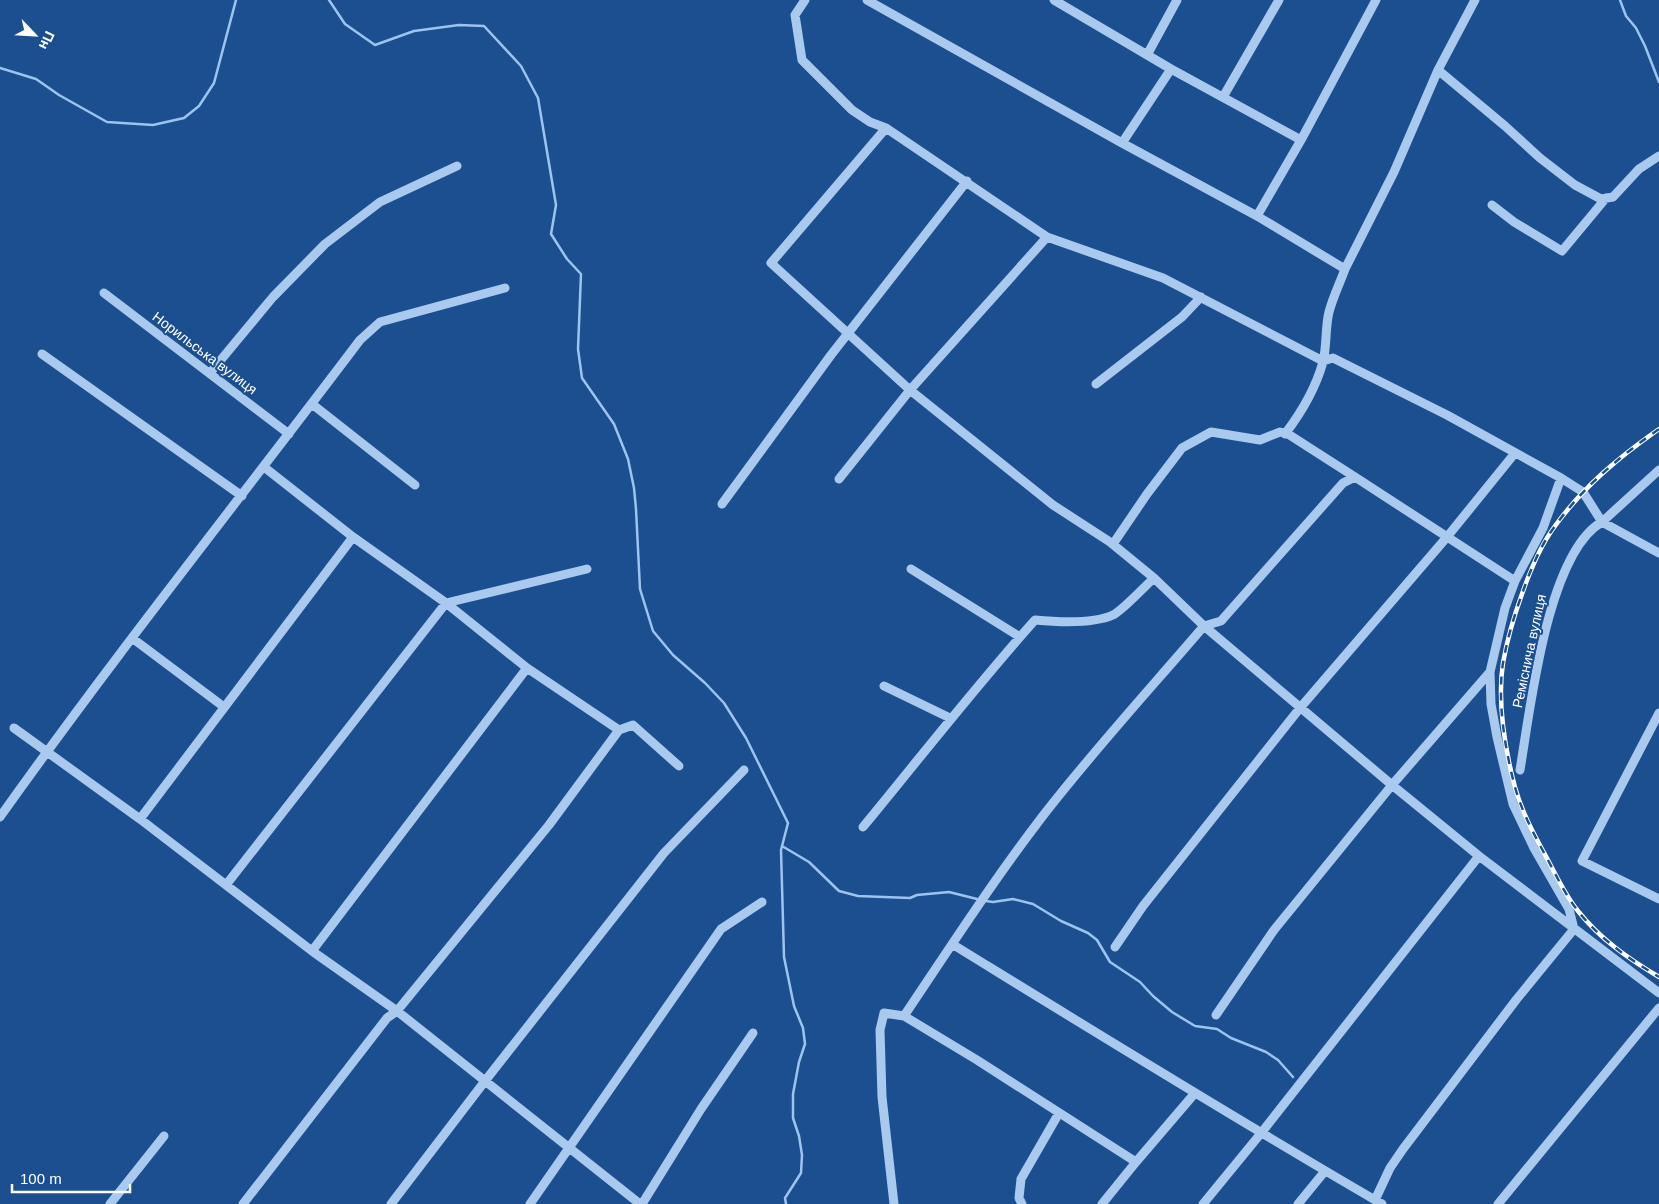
<svg xmlns="http://www.w3.org/2000/svg" width="1659" height="1204" font-family="Arial,sans-serif">
<rect width="100%" height="100%" fill="#1b4f8f"/>
<g fill="none" stroke-linecap="round" stroke-linejoin="round">
<path stroke="#9cc4f0" stroke-width="2.5" d="M329,0L345,24L375,45L414,31L459,25L484,26L521,66L538,98L556,205L551,234L567,259L581,274L578,349L582,378L614,424L628,459L634,488L636,509L640,589L653,631L673,655L705,683L724,703L746,738L788,823L781,850L784,957L794,1006L803,1028L805,1044L799,1062L793,1094V1118L799,1136L802,1155L801,1173L785,1198L786,1204
M1620,0L1626,16L1636,28L1645,46L1659,82
M0,68L36,79L59,95L107,122L153,125L184,118L199,106L214,83L236,0
M782,846L809,862L839,891L858,896L910,898L917,895L949,892L977,899
M986,901L993,902L1013,899L1033,904L1061,921L1088,933L1097,940L1110,962L1140,982L1153,996L1172,1012L1195,1026L1217,1029L1231,1038L1266,1052L1278,1060L1293,1077"/>
<path stroke="#a9c9ee" stroke-width="9" d="M805,0L795,15L802,60L852,110L870,122L886,128L1047,237L1163,278L1323,361L1333,358L1447,415L1561,478L1583,492L1602,522L1659,553
M867,0L1122,143L1257,216L1345,269C1340,283 1333,297 1329,312C1325,328 1327,346 1323,362C1316,387 1301,413 1285,434
M1054,0L1171,69L1301,140
M1147,55L1177,0
M1438,70L1505,126L1540,158L1575,185L1601,199L1613,197L1639,169L1659,156
M1223,97L1279,0
M886,128L771,263L910,390L1053,505L1110,542L1154,578L1204,626L1392,785L1479,856L1659,993
M1122,143L1171,69
M1492,205L1514,222L1562,251L1606,198
M1257,216L1301,140L1376,0
M1345,269L1394,172L1438,70L1475,0
M104,293L289,434
M42,354L242,496
M210,373L273,297L325,244L380,202L457,166
M1096,384L1182,317L1201,297
M312,404L415,485
M264,467L353,537L446,603L527,668L619,730
M839,479L910,390L1047,237
M722,504L831,355L967,181
M1113,544L1147,494L1182,448L1211,432L1260,440L1280,432L1288,434L1355,477
M911,569L1020,637
M1515,581L1543,528L1561,478
M132,638L224,707
M884,686L950,718
M1659,713L1582,861L1659,899
M14,728L140,819L312,951L397,1011L640,1204
M1520,770C1530,711 1547,553 1602,522L1659,470
M0,817C115,655 240,499 360,340L380,322L505,288
M140,819L353,537
M863,827C920,758 975,687 1035,620C1056,622 1093,624 1113,615C1123,610 1144,587 1154,578
M226,885L446,603L587,569
M952,944C1095,1032 1237,1120 1382,1204
M1115,947L1143,906L1300,708L1447,537L1515,453
M312,951L527,668
M1216,1015L1274,930L1392,785L1490,672
M904,1016C949,949 993,881 1042,817C1093,751 1150,689 1204,626L1221,621L1343,483L1355,477L1515,581L1505,608L1490,672L1491,704L1497,737L1513,804L1534,848L1569,909L1574,929L1516,1000L1403,1149L1390,1168L1375,1200
M110,1204L164,1136
M243,1204L387,1018L397,1011L549,825L619,730L633,725L679,766
M391,1204L485,1081L664,853L744,770
M530,1204L721,929L762,902
M642,1204L701,1109L753,1033
M894,1204L882,1097L880,1030L884,1013L904,1016L977,1060L1136,1162
M1022,1204L1019,1198L1021,1179L1059,1113
M1102,1204L1136,1162L1195,1093
M1203,1204L1262,1132L1479,856
M1298,1204L1325,1171
M1498,1204L1659,1008"/>
<g stroke="#fff" stroke-width="4.5">
<path id="rail" d="M1659,429C1619,457 1584,486 1555,526C1540,546 1530,571 1522,594C1514,616 1507,640 1503,663C1497,701 1505,750 1515,787C1522,813 1536,838 1549,862C1558,879 1566,896 1578,911C1600,939 1629,959 1659,977"/>
</g>
<use href="#rail" stroke="#1b4f8f" stroke-width="2.5" stroke-dasharray="8" stroke-linecap="butt"/>
</g>
<g text-anchor="middle" dominant-baseline="central" stroke-width="4" stroke-linejoin="round" paint-order="stroke">
<g font-size="14" fill="#fff" stroke="#1b4f8f">
<text transform="translate(205 353) rotate(37)">Норильська вулиця</text>
<text transform="translate(1529 651) rotate(-78)">Реміснича вулиця</text>
</g>
</g>
<g transform="translate(35 35) rotate(115)" stroke="#1b4f8f" stroke-width="4" paint-order="stroke">
<path d="M0-4L9 19L0 12L-9 19Z" fill="#ffffff"/>
<text y="-8" font-size="14" font-weight="bold" text-anchor="middle" fill="#ffffff">Пн</text>
</g>
<path d="M12 1184v8h118v-8" fill="none" stroke="#ffffff" stroke-width="2.5"/>
<text x="20" y="1184" font-size="15" fill="#ffffff" stroke="#1b4f8f" stroke-width="4" paint-order="stroke">100 m</text>
</svg>
